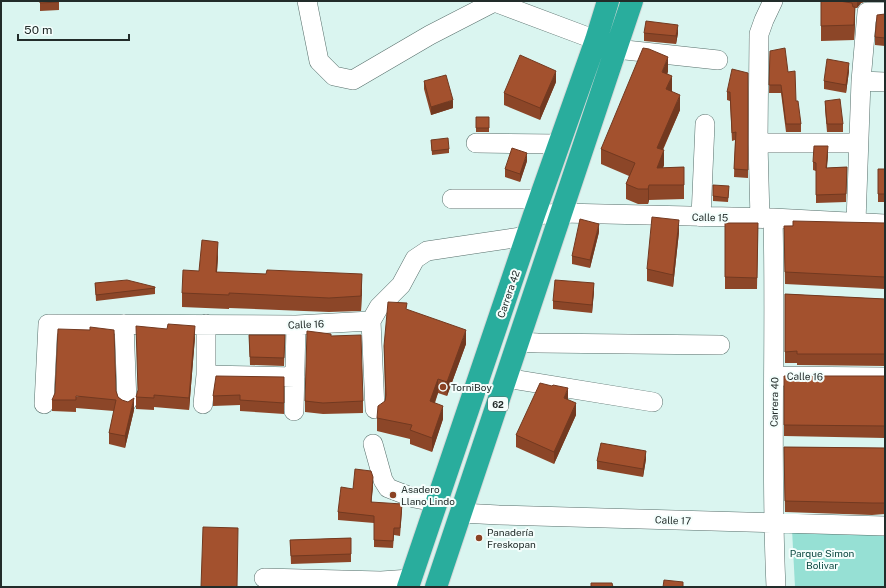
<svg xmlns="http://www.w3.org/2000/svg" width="886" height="588" font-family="'Public Sans',sans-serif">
<rect width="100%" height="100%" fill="#daf5f0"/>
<path fill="#96e0d4" d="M792,529L885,532V587H795Z"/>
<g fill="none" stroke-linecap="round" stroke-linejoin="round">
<g stroke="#576f6b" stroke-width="20">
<path id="minor" d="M307,1L319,61L334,76L353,80L430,35L494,2
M492,1L596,40
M616,49L718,60
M861,81L885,82
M476,143L559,144
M758,143H858
M452,199H540
M534,215L562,213L773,218L885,224
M701,217L705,124
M773,218C776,341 770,464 776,587
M760,219L758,143L759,34L764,20L773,1
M856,222L861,81L867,12H885
M371,321L379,307L401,285L415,259L427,251L528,236
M371,321L375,409
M124,324L127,402
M518,342L538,343L720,345
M206,375L295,377
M774,376L885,377
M506,378L653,402
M44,404L48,324L296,325L371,321
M203,404L206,375V324
M294,411L296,325
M373,444L383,480L388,488L414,498L436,502
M461,513L499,515L885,526
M264,578L381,581L410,579"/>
</g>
<g stroke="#d7d9d9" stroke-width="24">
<path id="highway" d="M408,587L534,215L596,40L608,1
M436,587L632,1"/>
</g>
<use href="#minor" stroke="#fff" stroke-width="19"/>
<use href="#highway" stroke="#29ad9d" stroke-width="22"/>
</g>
<path fill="#8c4628" d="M40,1H59V10L40,11Z
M821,1H867L861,3L857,8H855V22L854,40L821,41Z
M885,14V46L875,45V37Z
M644,33H678L676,44L644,41Z
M770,51L788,72L801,124V132H786L781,93H769Z
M849,71L846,93L824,89V81Z
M668,72L667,74L672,91V92L680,110L663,150L664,165L663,168L684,167V199L649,200L648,204H638L626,199V184L629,176L601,164V149Z
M748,73V178L734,177L735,140L732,141L730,101L727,100V92Z
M424,81L453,108L431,115L424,89Z
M556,82L540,120L504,105V93Z
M825,101L843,124V132H827L825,109Z
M476,117H489V132H476Z
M431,140L449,149V153L432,155Z
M828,154L827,168L847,167L846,202L816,203V171L813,170V162Z
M527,161L520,182L505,177V169Z
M878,169H885V202H878Z
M713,185L729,190L728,202L713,201Z
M725,223H758L757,289H725Z
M885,223V289L785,284L784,226Z
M599,232L590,268L572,264V256Z
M679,232L673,287L647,281V269Z
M218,256L217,272L362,289L361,311L329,312L229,308V309L182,307V293L199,271Z
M95,283L155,287V294L96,301Z
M594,291L592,313L553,309V301Z
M785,294L885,299V366L797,365V363H785Z
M407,310L466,344L447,396L438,393L435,403L443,419L432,452L410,444V439L377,431V418L385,401V397L384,346Z
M249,335H285L284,366L250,365Z
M331,336L363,401V413L323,414L305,412V401Z
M195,337L189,410L154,407V410L136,409V397Z
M784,376H885V438L784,436Z
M284,377V414L240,411V405L213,406V396Z
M116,391L118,397L134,410L125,448L109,444V433L114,411L76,408V412L52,411V400Z
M568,400L576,415L554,464L516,447V435Z
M784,447L885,448V514L872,515L785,512Z
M646,459L643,477L597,469V461Z
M373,485L371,502L402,511L400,536L394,535L393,548L374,547V523L338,520V512L353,489Z
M351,538V562L291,564L290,540Z"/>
<path fill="#723920" d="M857,1H867L861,3L857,8Z
M855,7V22L854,40V25Z
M678,25V33L676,44V36Z
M668,57V72L662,87V72Z
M849,63V71L846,93V85Z
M556,71V82L540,120V108Z
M672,76V91L666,104V89Z
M680,95V110L657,162V148Z
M453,100V108L431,115V107Z
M828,146V154L826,176V168Z
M664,150V165L657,182V168Z
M527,153V161L520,182V174Z
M649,185V200L648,204V189Z
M679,220V232L673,287V275Z
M599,224V232L590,268V260Z
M218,242V256L216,286V272Z
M362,274V289L361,311V296Z
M594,283V291L592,313V305Z
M195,326V337L189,410V398Z
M466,330V344L447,396V382Z
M438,379V393L430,414V401Z
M568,388V399L564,409V398Z
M134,398V410L125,448V436Z
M576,403V415L554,464V452Z
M443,406V419L432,452V438Z
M646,451V459L643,477V469Z
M373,477V485L371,509V502Z"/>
<path fill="#a3512e" stroke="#723920" d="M40,1H59V2L40,3Z
M821,1H839L852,3L853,7H855L854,25L821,26Z
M885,14V38L875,37L877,15Z
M646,21L678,25L676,36L644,33Z
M643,48L649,49L668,57L662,72L672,76L666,89L680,95L657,148L664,150L657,168L684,167V185H649L648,189H638L626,184L635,163L601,149Z
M785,48L788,72L795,71L796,101H798L801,124H786L781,85H769L770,51Z
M520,55L556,71L540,108L504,93Z
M827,59L849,63L846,85L824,81Z
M732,69L748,73V170L734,169L736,132L732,133L730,92H727Z
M446,75L453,100L431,107L424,81Z
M840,99L843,124H827L825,101Z
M476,117H489V128H476Z
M448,138L449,149L432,151L431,140Z
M814,146H828L826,168L847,167L846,194L816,195V163L813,162Z
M512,148L527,153L520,174L505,169Z
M878,169H885V194H878Z
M713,185L729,186L728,198L713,196Z
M652,217L679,220L673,275L647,269Z
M580,219L599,224L590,260L572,256Z
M793,221L885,223V277L785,272L784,226H793Z
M725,223H758L757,278L725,277Z
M202,240L218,242L216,272L266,274L267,270L362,274L361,296L329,298L229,293V295L182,293L183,270L199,271Z
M127,280L155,287V288L96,295L95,283Z
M555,280L594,283L592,305L553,301Z
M785,294L885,299V354H797V351L785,352Z
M388,302L407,303L406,309L466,330L447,382L438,379L430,401L443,406L432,438L410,430L412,425L377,418L378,406L385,401L386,395L384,346Z
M168,324L195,326L189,398L154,395V398L136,397L138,390L136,326L167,329Z
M90,327L114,330L116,391L118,397L122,400L128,402L134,398L125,436L109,433L116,400L76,396V400H52L55,393L58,329L90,330Z
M307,331L331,334V336L361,335L363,401L323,403L305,401Z
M249,335H285L284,358L250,357Z
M216,376L284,377V403L240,400V395L213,396Z
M784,376H885V426L784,425Z
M540,383L552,386L553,385L568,388L564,398L576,403L554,452L516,435Z
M601,443L646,451L643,469L597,461Z
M784,447L885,448V503H872L785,501Z
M355,469L371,471L373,477L371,502L402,504L400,528H394L393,541L374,540V516L338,512L341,487L353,489Z
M203,527L238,528L237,587H201Z
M351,538V554L291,556L290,540Z
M664,580L683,582V587H663Z
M591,583H612L613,587H591Z"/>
<g fill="#8b4324" stroke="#f4fefc" stroke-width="1.5">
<circle cx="443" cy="387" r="4"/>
<circle cx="393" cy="495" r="4"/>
<circle cx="479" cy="538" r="4"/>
</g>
<g text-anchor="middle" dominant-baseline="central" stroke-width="4" stroke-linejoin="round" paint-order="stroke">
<rect fill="#f4fefc" stroke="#616b69" stroke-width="1" x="488" y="397" width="20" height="14" rx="3"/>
<g font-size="9" font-weight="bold" fill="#222c2a">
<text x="498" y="404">62</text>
</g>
<g font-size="10" fill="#222c2a" stroke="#f4fefc">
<text transform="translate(710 217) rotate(1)">Calle 15</text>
<text transform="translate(508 294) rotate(-71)">Carrera 42</text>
<text transform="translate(306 324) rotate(-2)">Calle 16</text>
<text transform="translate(805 376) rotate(1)">Calle 16</text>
<text transform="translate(774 402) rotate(-89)">Carrera 40</text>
<text transform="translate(673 520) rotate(2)">Calle 17</text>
</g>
<g font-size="10" fill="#222c2a" stroke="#f4fefc" text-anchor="start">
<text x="451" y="387">TorniBoy</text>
<text x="401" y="489">Asadero<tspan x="401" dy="12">Llano Lindo</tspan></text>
<text x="487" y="532">Panadería<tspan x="487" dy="12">Freskopan</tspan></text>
</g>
<g font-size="10" fill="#0c4841" stroke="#f4fefc">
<text x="822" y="553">Parque Simon<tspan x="822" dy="12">Bolivar</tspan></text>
</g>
</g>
<rect width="886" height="588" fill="none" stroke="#222c2a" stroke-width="4"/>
<path d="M18 34v6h111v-6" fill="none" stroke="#222c2a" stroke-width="2"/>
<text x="24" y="34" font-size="12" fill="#222c2a" stroke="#f4fefc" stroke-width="3" paint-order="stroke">50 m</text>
</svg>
